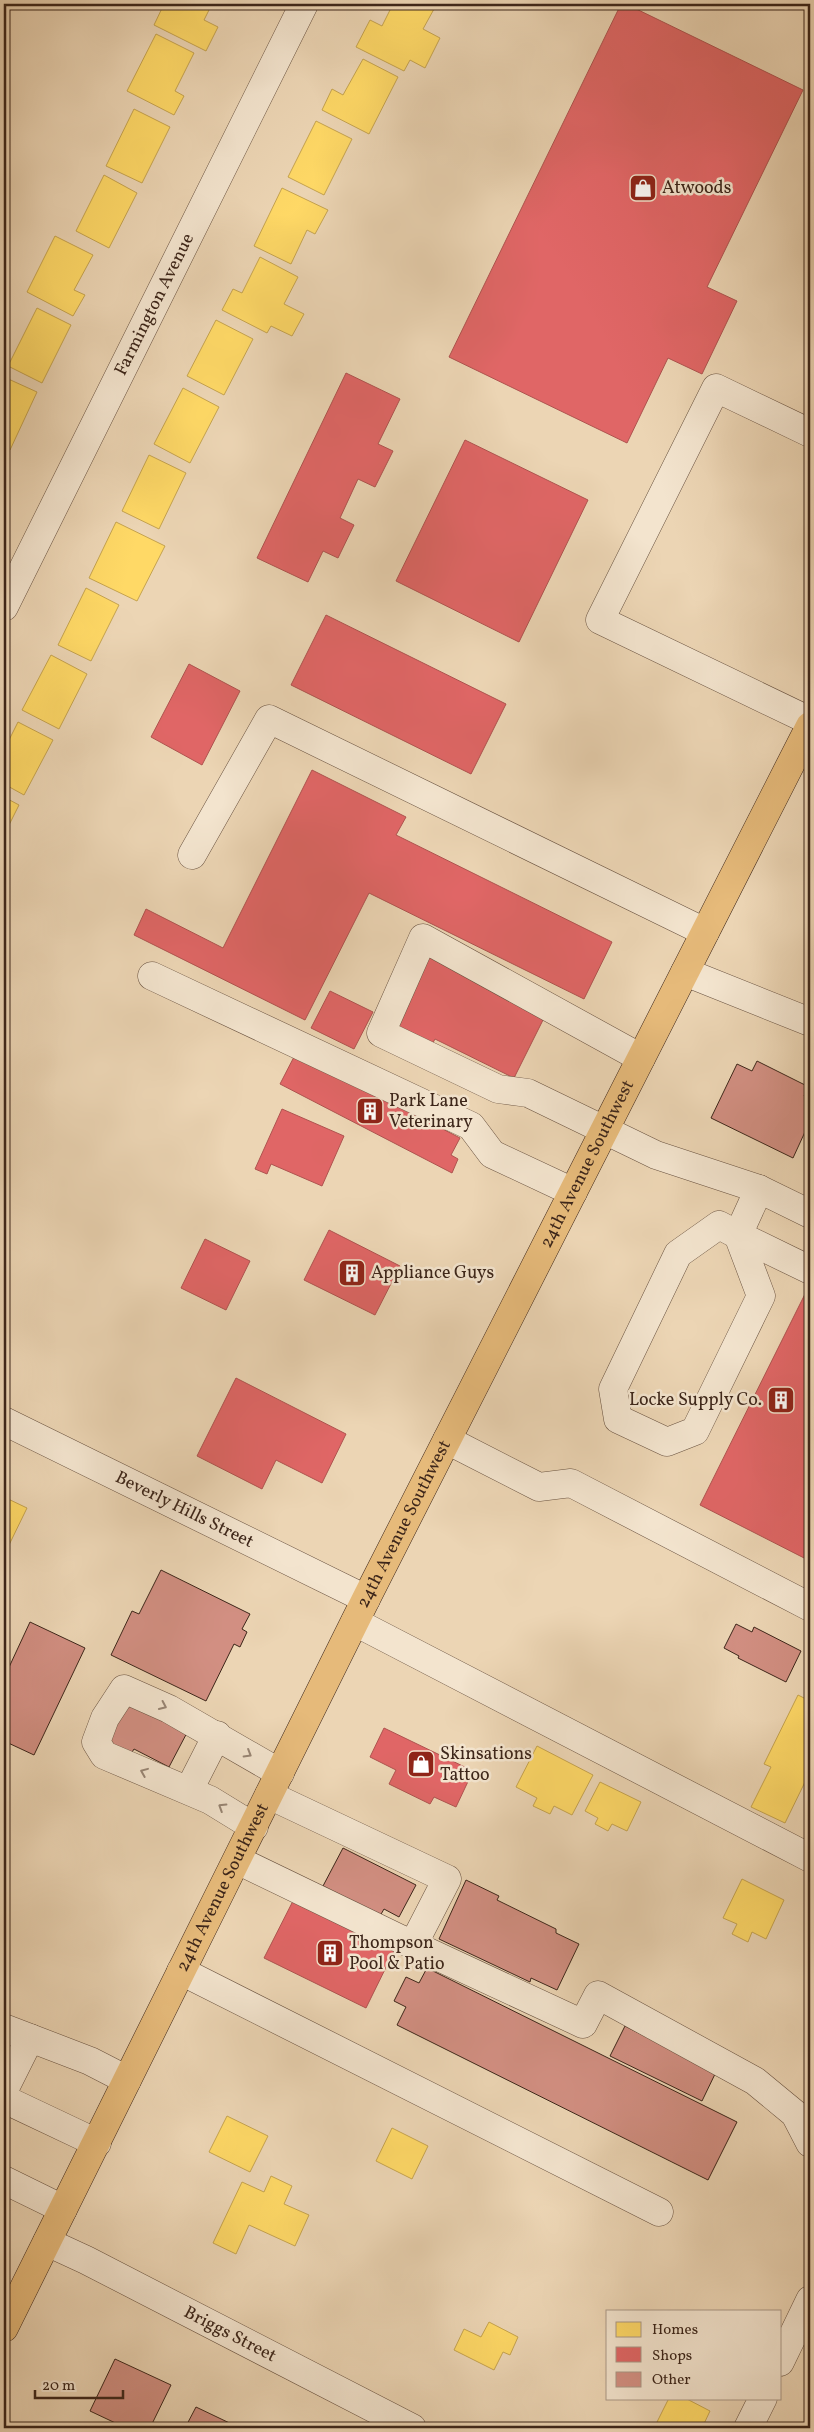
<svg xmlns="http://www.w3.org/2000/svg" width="814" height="2432" font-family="Vollkorn,serif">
<rect width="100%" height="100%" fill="#ecd5b4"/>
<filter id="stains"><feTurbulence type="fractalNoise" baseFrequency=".004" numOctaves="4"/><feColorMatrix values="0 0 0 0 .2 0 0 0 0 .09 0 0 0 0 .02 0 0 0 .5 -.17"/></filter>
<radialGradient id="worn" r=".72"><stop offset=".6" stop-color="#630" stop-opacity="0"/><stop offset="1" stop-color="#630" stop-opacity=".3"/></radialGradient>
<path fill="#ffd966" stroke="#c5a34f" d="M164,4H212L204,20L218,27L206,51L154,25Z
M393,4H424L434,9L423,29L440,38L425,68L410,60L404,71L356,47L370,20L382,26Z
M156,34L194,53L175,91L184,96L174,115L127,91Z
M363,59L398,77L369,134L322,110L332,89L343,95Z
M134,109L170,127L142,183L106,166Z
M316,121L352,139L324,195L288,177Z
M104,175L137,193L109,248L76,231Z
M282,188L328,210L315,234L307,230L291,264L254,246Z
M55,236L93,255L74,290L85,295L73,316L27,292Z
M260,257L298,277L284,304L304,314L292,336L271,326L267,333L222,310L233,289L242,293Z
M37,308L71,325L42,383L8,366Z
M216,320L253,339L224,395L187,376Z
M4,377L37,392L10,450L4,447Z
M183,388L219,407L190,463L154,444Z
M149,455L186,473L159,529L122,511Z
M116,522L165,546L137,601L89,578Z
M86,588L119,605L91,661L58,645Z
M51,655L87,674L59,729L22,710Z
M18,722L53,740L24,795L4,784V750Z
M4,797L19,805L4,835Z
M4,1497L27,1508L9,1545L4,1542Z
M798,1695L810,1701V1784L805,1782L785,1823L751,1807L771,1767L764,1764Z
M537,1746L593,1775L572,1815L554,1806L550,1814L533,1806L537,1798L516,1787Z
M600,1782L641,1802L627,1831L612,1824L608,1831L595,1824L598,1818L585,1811Z
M742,1879L784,1900L766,1939L752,1932L748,1942L732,1934L737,1924L723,1918Z
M227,2116L268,2136L250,2172L209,2152Z
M392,2128L428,2146L412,2179L376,2161Z
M271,2176L292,2186L284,2204L309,2215L295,2246L249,2225L236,2254L213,2243L242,2182L264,2192Z
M489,2322L518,2337L510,2355L503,2352L494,2370L454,2350L464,2329L481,2337Z
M669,2398H685L710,2411L702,2428H660L655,2426Z"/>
<path fill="#e06666" stroke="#af534f" d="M621,4H626L803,90L707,287L737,301L702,374L668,358L627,443L449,357Z
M346,373L400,399L378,444L393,451L375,487L358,479L340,518L354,525L338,558L323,551L308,582L257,558Z
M465,440L588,500L519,642L396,581Z
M326,615L506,704L471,774L291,685Z
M189,664L240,691L202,765L151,737Z
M312,770L406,817L396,835L612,942L584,999L369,893L305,1020L134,935L146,909L223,948Z
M429,956L546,1014L514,1078L435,1039L430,1048L393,1030Z
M330,991L373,1012L354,1049L311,1028Z
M296,1053L460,1138L451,1155L458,1159L452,1173L280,1084Z
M282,1109L344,1136L322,1186L271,1164L267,1174L255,1169Z
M329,1230L400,1266L375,1315L304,1280Z
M205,1239L250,1261L226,1310L181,1288Z
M806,1292L810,1294V1561L700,1505Z
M236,1378L346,1434L322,1483L276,1460L262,1489L197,1456Z
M384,1728L473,1771L456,1807L434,1797L430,1804L389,1784L396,1770L370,1757Z
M295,1897L396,1947L366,2008L264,1958Z"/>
<path fill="#d28f82" stroke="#3d261a" d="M810,919V933L805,930Z
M757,1061L809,1087L804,1096L810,1099V1121L793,1158L711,1118L737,1064L752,1071Z
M161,1570L250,1614L242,1629L247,1632L240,1647L234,1644L206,1701L111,1655L132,1611L139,1614Z
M30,1622L85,1648L34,1755L4,1741V1678Z
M736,1624L752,1632L754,1627L801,1651L786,1682L738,1658L739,1656L724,1648Z
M128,1696L190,1727L169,1767L134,1749L129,1757L105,1745Z
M343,1848L416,1885L399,1917L384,1909L380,1916L323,1886Z
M466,1880L499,1896L497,1900L556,1929V1933L579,1944L557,1990L531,1978L530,1982L439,1939Z
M427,1968L737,2122L708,2180L397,2025L406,2007L394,2001L406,1977L419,1983Z
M625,2026L716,2072L702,2101L610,2056Z
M115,2359L171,2385L150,2428H126L90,2411Z
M196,2407L240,2428H185Z"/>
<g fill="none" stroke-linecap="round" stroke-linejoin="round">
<g stroke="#695240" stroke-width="29">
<g id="minor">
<path d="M810,433L716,388L600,620L810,721"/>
<path id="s1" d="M4,607L304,4"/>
<path d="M192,855L269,719L705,932"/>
<path d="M685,972L810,1022"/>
<path d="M152,976L471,1126L492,1154L573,1192"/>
<path d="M641,1058L423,938L381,1033L498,1089L528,1093L656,1155L759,1189L810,1214"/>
<path d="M759,1189L738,1235L810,1270"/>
<path d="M719,1225L738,1235L761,1296L695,1431L667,1442L618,1419L613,1389L678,1254Z"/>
<path id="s2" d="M4,1421L366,1599"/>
<path d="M447,1440L539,1487L571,1483L810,1607"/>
<path d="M355,1622L810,1858"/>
<path d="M189,1790L217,1735"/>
<path d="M254,1827L210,1800L104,1755L96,1742L105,1718L124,1689L169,1709L280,1773"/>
<path d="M237,1860L413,1945L447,1879L269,1795"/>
<path d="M413,1945L583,2024L598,1995L755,2081L795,2114L810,2143"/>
<path d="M181,1971L659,2212"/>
<path d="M4,2028L90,2061L127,2080"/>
<path d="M4,2090L30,2038"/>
<path d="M4,2099L97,2143"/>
<path d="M4,2180L63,2209"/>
<path id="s3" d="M47,2242L86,2260L412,2428"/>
<path d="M780,2362L810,2300"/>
<path d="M748,2428L763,2398"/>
</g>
</g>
<g stroke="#3d261a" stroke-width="29">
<g id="major">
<path id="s4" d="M4,2328L366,1599L810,726"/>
</g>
</g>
<use href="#minor" stroke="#f3e4ce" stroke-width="28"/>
<use href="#major" stroke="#e6ba7a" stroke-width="28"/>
</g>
<defs><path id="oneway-chevron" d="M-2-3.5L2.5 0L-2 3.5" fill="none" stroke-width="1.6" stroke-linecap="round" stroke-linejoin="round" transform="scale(1.25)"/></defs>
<g stroke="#988574">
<use href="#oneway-chevron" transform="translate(163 1706) rotate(25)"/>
<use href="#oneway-chevron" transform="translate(248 1754) rotate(31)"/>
<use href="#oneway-chevron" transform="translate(144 1772) rotate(-158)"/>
<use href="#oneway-chevron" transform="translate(222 1807) rotate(-148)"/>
</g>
<defs>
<g id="shop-square" transform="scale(1.4375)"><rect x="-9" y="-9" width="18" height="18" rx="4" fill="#8f2418" stroke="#f3e4ce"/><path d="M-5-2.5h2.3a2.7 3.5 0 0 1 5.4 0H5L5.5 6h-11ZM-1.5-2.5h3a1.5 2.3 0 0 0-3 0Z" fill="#fff"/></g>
<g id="building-square" transform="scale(1.4375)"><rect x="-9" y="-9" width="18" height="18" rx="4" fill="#8f2418" stroke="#f3e4ce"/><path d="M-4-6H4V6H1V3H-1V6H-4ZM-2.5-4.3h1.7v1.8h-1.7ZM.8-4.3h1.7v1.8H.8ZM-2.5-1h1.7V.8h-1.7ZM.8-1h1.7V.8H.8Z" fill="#fff"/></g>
</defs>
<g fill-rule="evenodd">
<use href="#shop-square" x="643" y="188"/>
<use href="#building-square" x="370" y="1111"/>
<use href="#building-square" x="352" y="1273"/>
<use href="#building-square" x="781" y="1400"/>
<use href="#shop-square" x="421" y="1764"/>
<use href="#building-square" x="330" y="1953"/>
</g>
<g text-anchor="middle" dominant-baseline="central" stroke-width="5" stroke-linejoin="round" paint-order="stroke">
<g font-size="18" fill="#3d261a" stroke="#f3e4ce" text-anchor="start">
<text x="662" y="188">Atwoods</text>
<text x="389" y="1101">Park Lane<tspan x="389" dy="21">Veterinary</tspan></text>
<text x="371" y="1273">Appliance Guys</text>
<text x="762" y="1400" text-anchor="end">Locke Supply Co.</text>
<text x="440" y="1754">Skinsations<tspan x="440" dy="21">Tattoo</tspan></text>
<text x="349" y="1943">Thompson<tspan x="349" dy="21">Pool &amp; Patio</tspan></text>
</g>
<g font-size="18" fill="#3d261a" stroke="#f3e4ce">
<text stroke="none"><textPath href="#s1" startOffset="338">Farmington Avenue</textPath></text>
<text stroke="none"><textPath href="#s4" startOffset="1302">24th Avenue Southwest</textPath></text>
<text stroke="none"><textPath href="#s2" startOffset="201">Beverly Hills Street</textPath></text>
<text stroke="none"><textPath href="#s4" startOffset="898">24th Avenue Southwest</textPath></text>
<text stroke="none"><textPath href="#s4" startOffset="492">24th Avenue Southwest</textPath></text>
<text stroke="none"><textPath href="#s3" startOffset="205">Briggs Street</textPath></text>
</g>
</g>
<rect width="814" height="2432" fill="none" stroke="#ecd5b4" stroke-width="20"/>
<rect x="5" y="5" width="804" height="2422" fill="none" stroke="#3d261a" stroke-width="2.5"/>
<rect x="10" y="10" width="794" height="2412" fill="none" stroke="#3d261a"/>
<rect x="606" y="2310" width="175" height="90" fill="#f3e4ce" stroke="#aa9886"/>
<rect x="616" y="2322" width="25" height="15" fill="#ffd966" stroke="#aa9886"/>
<text x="652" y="2334" font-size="15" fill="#3d261a">Homes</text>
<rect x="616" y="2347" width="25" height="15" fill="#e06666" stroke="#aa9886"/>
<text x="652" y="2360" font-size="15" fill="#3d261a">Shops</text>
<rect x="616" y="2372" width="25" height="15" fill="#d28f82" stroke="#aa9886"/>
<text x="652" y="2384" font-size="15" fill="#3d261a">Other</text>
<path d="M35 2390v8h88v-8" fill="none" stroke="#3d261a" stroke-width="2.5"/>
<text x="42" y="2390" font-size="15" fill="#3d261a" stroke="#f3e4ce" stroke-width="4" paint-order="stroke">20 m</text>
<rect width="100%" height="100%" filter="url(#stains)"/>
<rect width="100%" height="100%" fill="url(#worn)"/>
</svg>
